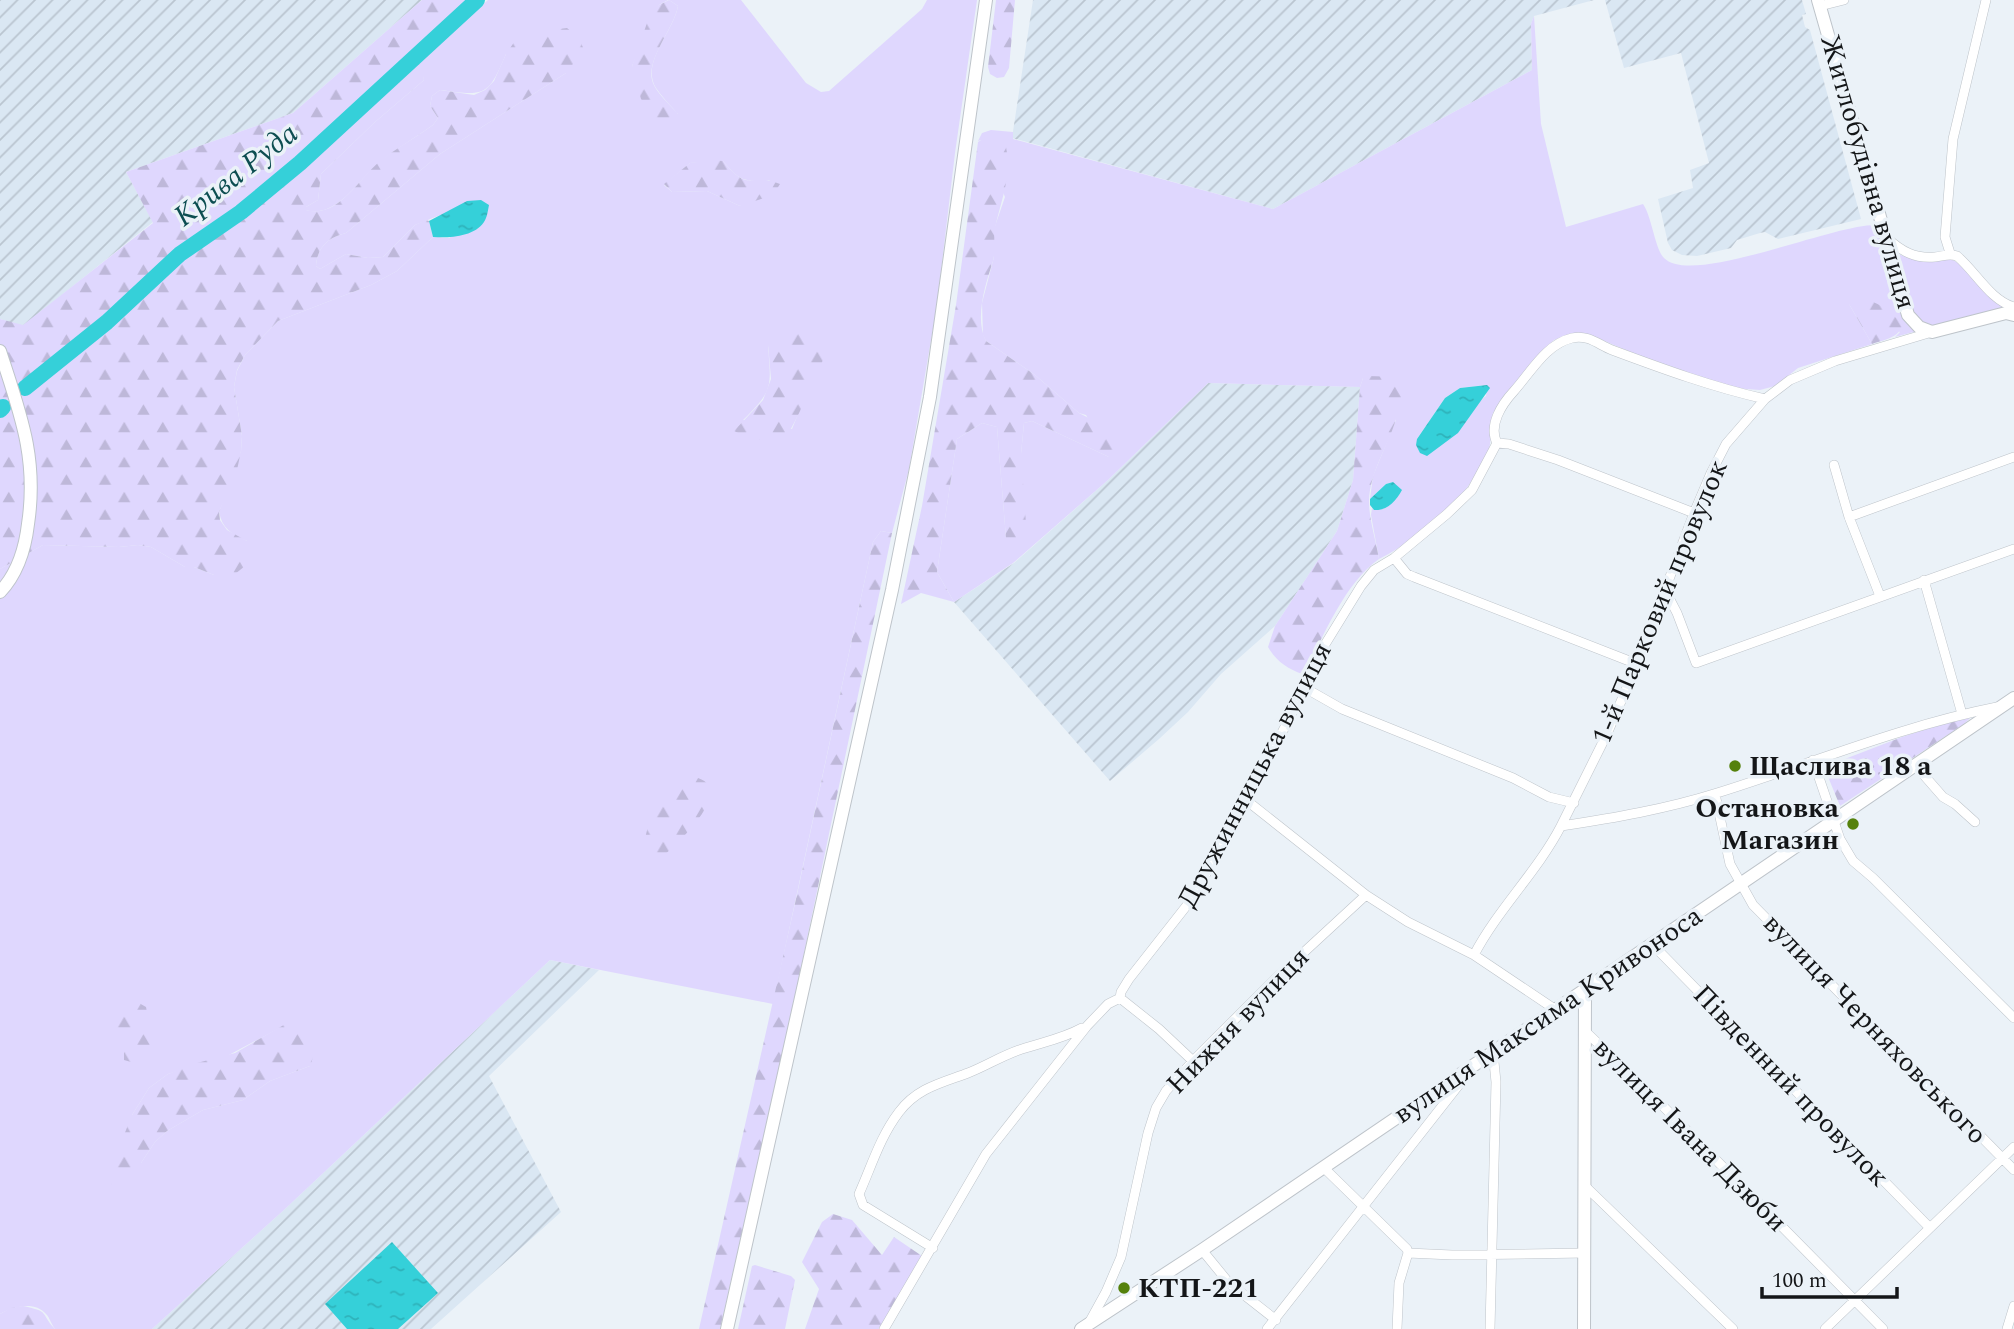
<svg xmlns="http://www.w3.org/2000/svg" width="2014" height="1329" font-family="Spectral,serif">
<defs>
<pattern id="industrial-furrows" width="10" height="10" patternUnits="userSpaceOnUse" patternTransform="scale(1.75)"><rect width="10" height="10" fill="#dae7f3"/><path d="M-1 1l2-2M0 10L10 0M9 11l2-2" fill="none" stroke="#bac5d0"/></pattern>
<pattern id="forest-firs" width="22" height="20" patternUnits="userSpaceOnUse" patternTransform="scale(1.75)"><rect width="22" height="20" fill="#dfd7fe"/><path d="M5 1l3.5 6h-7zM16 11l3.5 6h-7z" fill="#beb8d9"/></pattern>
<pattern id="park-dots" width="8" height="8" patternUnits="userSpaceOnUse" patternTransform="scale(1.75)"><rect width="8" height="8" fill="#dfd7fe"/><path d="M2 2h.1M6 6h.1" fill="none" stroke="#beb8d9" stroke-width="1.8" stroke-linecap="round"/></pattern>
<pattern id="water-ripples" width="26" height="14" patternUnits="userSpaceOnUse" patternTransform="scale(1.75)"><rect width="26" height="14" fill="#35d0d9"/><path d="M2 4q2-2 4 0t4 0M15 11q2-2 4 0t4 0" fill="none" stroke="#2eb2ba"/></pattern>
</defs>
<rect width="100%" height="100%" fill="#ebf2f8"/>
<path fill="url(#industrial-furrows)" d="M0,0H422L293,113L126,172L153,222L23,326L0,319Z
M1033,0H1594L1534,16L1531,24L1532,70L1273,209L1012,138Z
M1605,0H1802L1806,14L1802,15L1805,27L1810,30L1861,219L1778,239L1765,232L1760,233L1737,240L1731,248L1697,256L1682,255L1672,250L1668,243L1658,199L1693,188L1690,170L1709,163L1681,53L1624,68Z
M1208,383L1360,387L1353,480L1337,531L1275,626L1221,674L1188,712L1159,739L1110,781L954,602L1014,563L1108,480Z
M550,960L599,970L489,1076L561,1212L431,1329H152L285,1209Z"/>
<path fill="#dfd7fe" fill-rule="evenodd" d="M488,0H668L659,5L632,66L678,114C671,106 662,97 656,88C640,63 674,31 678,6L669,0H741L806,83L821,92L829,91L922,9L927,0H977L955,153L937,305L909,469L892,533L881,531L873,542L773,1004L550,960L285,1209L152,1329H55C51,1324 50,1318 46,1314C34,1300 13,1307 0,1314V569L43,545L119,547L138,545L151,547L185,567H194L214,575L247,541C232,535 222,528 219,512L241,451L242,436L234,387L237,371L245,355L278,321L371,285L397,271L433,237L450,238L443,214L415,225L383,257L368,258L346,254L320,269L316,266C317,247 329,237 346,233L440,154L566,73L506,54C488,97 485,96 440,90L432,96L430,106L438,118L433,125C415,138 395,149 379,163C357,181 337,219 305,210L306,207L318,200L321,174L375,122L424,80L419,62ZM723,161C740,181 743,182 770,180L740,206L707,191L672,192L664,185L690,163ZM768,345L798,414L792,429L743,420C774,390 771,386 768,345ZM289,1023L310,1066L270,1081L243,1100L203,1110L167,1131L155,1142L141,1163L132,1115L149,1088L168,1074L227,1056Z
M1534,16L1541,124L1566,227L1643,204C1652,217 1655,249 1664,258C1692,287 1835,223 1877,225L1896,254L1926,261L1951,259L1965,267L2002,305V308L1895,337L1900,332L1849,304L1872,344L1798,368L1775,386L1760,390L1733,388L1640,356L1588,334H1570L1554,340L1540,353L1493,413C1489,427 1493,442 1487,455C1469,497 1419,539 1379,559L1371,515L1372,508L1374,510L1393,482L1386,484L1370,499L1373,476L1396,420L1363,378L1360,387L1208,383L1108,480L1013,563L954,602L937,572L957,439L982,423L997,427L1006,538L1021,454L1024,423L1032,421L1109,457L1086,415L1079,413L1035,375L986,341L983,335L982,303L994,257V229L1005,197L981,140L978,141L982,133L991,130L1013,132V139L1273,209L1532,70L1531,24ZM1487,385L1486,396C1477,402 1464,423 1458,433L1417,439L1445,398L1460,388Z"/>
<path fill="url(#forest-firs)" d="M422,0H471L414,51L422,67L424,80L375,122L321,174L318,200L306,207V210C337,219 358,180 379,162C395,149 415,138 433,125L438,118L430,106L432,96L440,90L474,95L485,90L494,81L506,54L517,38L535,32L567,28L579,38L584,50L566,73L440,154L346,233C329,237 317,247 316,266L320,269L346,254L368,258L383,257L415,225L426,220L429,221L433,237L397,271L371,285L278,321L245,355L237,370L234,387L242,436L241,451L237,470L219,512L220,520L227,530L247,541L253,551L245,566L235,574L214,575L194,567H185L151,547L138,545L119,547L43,545L0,569V319L23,325L153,223L126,172L293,113Z
M669,0L678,6C674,29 644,61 653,83C660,99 676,107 680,124L672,132L655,117L641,99L632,66L647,23L659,5Z
M996,0H1015L1009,68L1004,77L997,78L990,74L988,67Z
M981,140L1006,147C1012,176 1001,200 995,228C993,238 996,250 993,261C986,283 974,318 986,341L1035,375L1079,413L1106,427L1125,442L1119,453L1109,457L1032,421L1024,423L1021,454L1027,538L1026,543L1016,550L1006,538L997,427L982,423L957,439L937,572L954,602L921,593L901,604L922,506L956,305L978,142Z
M712,160L723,161C751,195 749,171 780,184L773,195L740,206L707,191L672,192L664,184L690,163Z
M1854,296C1870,298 1897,312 1902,327C1896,339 1883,340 1872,344L1849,304L1851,298Z
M808,329L827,340V351C822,362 795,425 790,430C772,444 753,441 734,431L763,400L771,379L768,344L776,336Z
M1367,376L1403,377L1406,382C1403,395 1400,407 1396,419C1388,447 1370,471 1369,501C1369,519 1376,541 1379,559C1345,583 1323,636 1305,673L1302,674C1287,668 1277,662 1268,647L1275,626L1337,531L1353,480L1360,387L1363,378Z
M881,531L892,533L785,1044L720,1329H699L796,899L873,542Z
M1967,716L1970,718L1964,724L1840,806L1824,767L1902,737Z
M694,777C742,787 670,851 656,862C629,849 658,801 675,788C680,784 688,781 694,777Z
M115,997L132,999L146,1007L154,1049L152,1055L138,1064L124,1060V1046L111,1014Z
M289,1022L296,1023C308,1036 318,1048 310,1066L270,1081L243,1100L203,1110L167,1131L155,1142L141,1163L119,1187L111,1184L114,1160L132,1115L149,1088L168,1074L197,1063L235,1053Z
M833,1214L852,1220L882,1255L894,1237L922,1256L903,1294L879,1329H805L819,1289L802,1262L822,1222Z
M755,1265L791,1276L795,1280L785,1329H738L752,1266Z
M23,1306C51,1312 39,1312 55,1329H0V1314L11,1308Z"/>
<path fill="url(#park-dots)" d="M1882,751L1890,767L1864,785L1853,763Z"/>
<path fill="url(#water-ripples)" d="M481,200L489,205C488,210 487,218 484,222C474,237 449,238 433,237L429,221L467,201Z
M1487,385L1490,388L1458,433L1427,456L1420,453L1416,445L1417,439L1445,398L1460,388Z
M1393,482L1402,490C1396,501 1387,511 1374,510L1370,505V499L1386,484Z
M392,1242L438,1293L398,1329H347L325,1304Z"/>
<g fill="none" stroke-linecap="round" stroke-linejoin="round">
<path stroke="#35d0d9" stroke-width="16" d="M25,388L107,322L180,254L241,212L300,163L477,0
M0,410L3,407"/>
<g stroke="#bec4ca" stroke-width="10">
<path id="street" d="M1820,6L1844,0
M1887,238C1901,251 1915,259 1935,257C1944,256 1949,253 1957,256C1976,272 1990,300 2014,307
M1950,253L1945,237L1953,139L1986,0
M1497,443L1509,444L1558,460L1694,513
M1834,465L1849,517L1880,596
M1849,517L2014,457
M1394,558L1407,574L1414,577L1637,664
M1924,580L1962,714
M1665,590L1677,613L1696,663L2014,549
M1305,688L1342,709L1513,778L1549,797L1574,803
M1813,760L1840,839L1853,861L1873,878L2014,1018
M1915,765L1943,797L1955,804L1975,822
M1715,794L1730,864L1753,905L2014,1170
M1246,800L1366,895L1408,922L1474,955L1556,1010
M1561,826L1607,734L1637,664L1694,513L1711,473L1726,444L1765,399L1790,380L1835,361L1932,332
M1652,944L1930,1228
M1474,955C1498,909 1537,872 1561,826C1614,818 1666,809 1717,793C1810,764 1901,726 1997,707
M1120,998L1159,1029L1193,1061
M1585,1031L1649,1092L1883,1329
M1323,1167L1407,1249L1408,1253L1399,1283L1397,1329
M1585,1186L1733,1329
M933,1248L863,1205L859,1194C872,1165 880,1137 899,1112C917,1088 941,1083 968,1073C986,1066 1003,1055 1022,1049C1043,1042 1062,1039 1082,1028
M1202,1250L1229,1283L1276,1320
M1408,1253L1452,1255L1585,1253
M1089,1323L1106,1292L1121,1257L1148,1133L1156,1108L1166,1091L1193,1061L1277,977L1366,895
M884,1329L986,1154L1087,1026L1108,1004L1120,998L1121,992L1129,979L1195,895L1224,839L1259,777L1305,688L1321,651L1361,586L1374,570L1394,558L1447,514L1472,490L1497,443C1488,425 1502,404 1514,391C1531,372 1546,344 1572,338C1588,334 1599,345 1612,350C1663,369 1712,387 1765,399
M1267,1329L1469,1072
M1490,1329L1496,1082L1493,1052
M1825,1329L2014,1147
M2007,1329L2014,1306"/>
</g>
<g stroke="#bec4ca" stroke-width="14">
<path id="secondary" d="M1818,0L1908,315L1919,327L1932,332L2006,313L2014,315
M0,351C20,413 38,458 28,524C25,550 18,573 0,592
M727,1329L892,590L930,397L986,0
M1081,1329L1202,1250L2014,698
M1584,1329L1585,990"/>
</g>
<use href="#street" stroke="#fff" stroke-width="9"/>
<use href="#secondary" stroke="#fff" stroke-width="12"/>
</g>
<g fill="#55810b" stroke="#ebf2f8" stroke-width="2.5">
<circle cx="1735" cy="766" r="7"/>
<circle cx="1853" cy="824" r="7"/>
<circle cx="1124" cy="1288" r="7"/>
</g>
<g text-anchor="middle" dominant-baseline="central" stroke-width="7" stroke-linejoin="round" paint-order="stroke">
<g font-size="28" fill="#141618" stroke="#ebf2f8">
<text transform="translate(1868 172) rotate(74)">Житлобудівна вулиця</text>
<text transform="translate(1660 602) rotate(-67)">1-й Парковий провулок</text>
<text transform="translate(1255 775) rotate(-62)">Дружинницька вулиця</text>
<text transform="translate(1548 1015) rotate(-34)">вулиця Максима Кривоноса</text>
<text transform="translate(1238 1021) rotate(-46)">Нижня вулиця</text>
<text transform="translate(1875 1029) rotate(46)">вулиця Черняховського</text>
<text transform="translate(1791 1086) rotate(46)">Південний провулок</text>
<text transform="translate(1690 1135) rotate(45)">вулиця Івана Дзюби</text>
</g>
<g font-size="28" font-weight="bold" fill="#141618" stroke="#ebf2f8" text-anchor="start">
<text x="1749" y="766">Щаслива 18 а</text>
<text x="1839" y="808" text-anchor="end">Остановка<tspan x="1839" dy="32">Магазин</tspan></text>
<text x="1138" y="1288">КТП-221</text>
</g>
<g font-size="30" font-style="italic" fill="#0d4e51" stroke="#ebf2f8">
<text transform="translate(236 175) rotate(-38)">Крива Руда</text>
</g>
</g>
<path d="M1762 1287v10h135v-10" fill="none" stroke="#141618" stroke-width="3.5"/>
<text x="1772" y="1287" font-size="21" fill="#141618" stroke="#ebf2f8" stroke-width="5" paint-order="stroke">100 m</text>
</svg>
